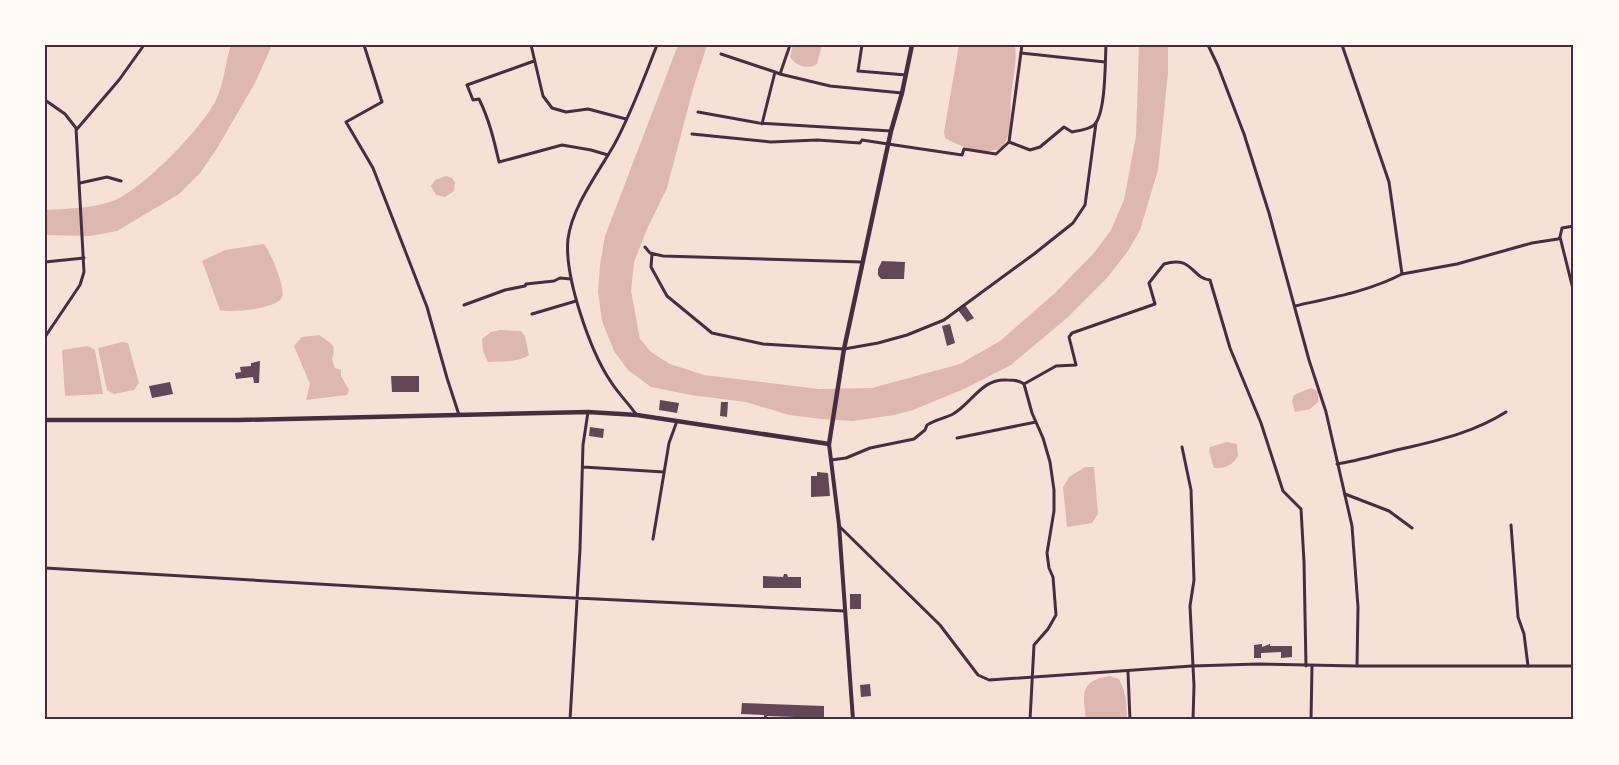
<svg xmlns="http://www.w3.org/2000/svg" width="1619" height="765" font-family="'Fira Sans',sans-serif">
<rect width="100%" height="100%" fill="#f7e1d7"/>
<path fill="#dcb8b0" d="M231,45H272L255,83L216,150L200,173L179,194L117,231L90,236L45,235V210C65,209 94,208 113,201C143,189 200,130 215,102C224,85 225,63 231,45Z
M678,45H707L693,89L667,188L647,229L634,262L631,291L640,339L651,352L670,364L704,375L819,389L872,388L960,364L1000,341L1054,294L1094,253L1111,230L1124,200L1136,136L1139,45H1168V73L1158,170L1140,230L1128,251L1107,278L1068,317L1011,365L964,389L913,410L894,415L853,421L821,419L789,415L746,402L691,395L651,387L628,370L614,351L602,321L598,292L600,265L605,236Z
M793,45H822L817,64C808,70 796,66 790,57Z
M959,45H1015C1017,61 1013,80 1011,96C1010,110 1012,131 1005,143C995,160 958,146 945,138L944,132Z
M446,176L452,178L455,182L454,191L445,197L436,195L431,186L435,180Z
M264,244C270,251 286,288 282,297C278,309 231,313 220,310L202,261L225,250Z
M500,330L521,331L525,336L529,355C517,363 501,361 488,362L483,351L482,339L491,332Z
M319,335C331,344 337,343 332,359L335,368L341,370V376L349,390L347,395L306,400L310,384L294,346L302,337Z
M122,342L128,343L139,383L134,390L114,394L107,390L98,348Z
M88,346L95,350L103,394L65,396L62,350Z
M1311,388L1318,391V402L1310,409L1295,412L1292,401L1294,395Z
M1227,442L1237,444L1238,456C1233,465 1224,469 1214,468L1209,451L1210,447Z
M1085,467H1094L1098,514L1092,523L1067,527L1063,487L1069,477Z
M1110,676L1119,679C1126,692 1127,705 1127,720H1086C1083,694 1079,681 1110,676Z"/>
<path fill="#644757" d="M882,261L905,262L904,279H881L878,275V269Z
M965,305L974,318L967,322L958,310Z
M950,324L955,343L947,346L942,326Z
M260,361L259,383H254L253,377L236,379L235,373L241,372L240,367L251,366V363Z
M391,376H419V392H392Z
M170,382L173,394L152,398L149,386Z
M660,400L679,403L677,413L659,410Z
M721,402H728L727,417L720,416Z
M590,427L604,429L603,438L589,436Z
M817,472L828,473L830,496L811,497V476H817Z
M784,574H787L788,577H801V588H763V576L783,577Z
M850,594H861V609H850Z
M1262,644V647L1270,644V646H1292V657L1281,658V652L1261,653V658H1254V645Z
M870,684L871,696L861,697L860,685Z
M742,703L824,706V718L767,716V720H764V715L741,714Z"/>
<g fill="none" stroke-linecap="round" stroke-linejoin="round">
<path stroke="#4a2c40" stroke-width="3" d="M364,45L382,102L346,122L373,168L427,307L447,378L459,415
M531,45L543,96L552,108L566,112L588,109L626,119
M790,45L780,74L830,86L902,93
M862,45L858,71L906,75
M1342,45L1389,182L1402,274L1457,264L1532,243L1558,239L1560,237L1562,228L1574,226
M1021,53L1105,62
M721,54L775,72
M534,61L467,85L473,100L479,99C489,119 494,140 499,162L562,145L591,150L608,155
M698,112L759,123L891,131
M762,124L775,72L780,74
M692,134L771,142L817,140L860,143L862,140L888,144
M1009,142L1030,150L1040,147L1064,127L1072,132C1077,131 1090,129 1094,125C1106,114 1105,62 1106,45
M80,183L107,177L121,181
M1560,237L1574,293
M645,247L650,253L663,256L862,262
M652,254L651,267L667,296L712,333L763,344L844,349L878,343L907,335L944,320L1034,254L1073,223L1085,205L1096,123
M45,262L84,258
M464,305L505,290L525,286L526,284L554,281L560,278L571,279
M1295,306C1330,298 1370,291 1402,274
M532,314L576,301
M1024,384L1056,366L1076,365L1069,337L1072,333L1155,304L1149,283L1164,264C1193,255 1191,278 1210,280L1230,348L1261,423L1283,491L1301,509L1304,562L1306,666
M957,438L1036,422
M1182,447L1191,490L1194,580L1190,606L1194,686L1193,720
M831,460L846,458L870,448L914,439L925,430L927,425C935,420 945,418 953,414C972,403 982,378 1007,380C1013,380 1019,380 1024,384L1032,413L1043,438L1050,462L1054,490V511L1047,553L1049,568L1053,577L1056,615L1048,629L1034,645L1030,720
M1337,464C1362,460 1386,452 1410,447C1444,439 1476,431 1506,412
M583,467L664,472
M1345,494L1389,511L1412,528
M1511,525L1518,617L1524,634L1528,666
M653,539L669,443L677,421
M45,568L473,593L845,611
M1128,672L1130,720
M570,720L580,549L583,445L588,412
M1311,720L1312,666"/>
<path stroke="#4a2c40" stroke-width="3" d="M1208,45L1218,66L1244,134L1269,213L1309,360L1326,412L1352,526L1358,607L1357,666
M45,100L65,114L76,128L84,272L80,285L45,337
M77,129L119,80L144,45
M888,144L962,155L964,149L996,154L1009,142L1022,45
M636,414C628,403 618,393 611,382C590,351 564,276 568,239C572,207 598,173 614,145C631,114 644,78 657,45
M840,527L940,625L978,675L989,680L1192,666L1258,664L1357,666H1574"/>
<path stroke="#4a2c40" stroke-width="4" d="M829,444L839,525L853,720"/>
<path stroke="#4a2c40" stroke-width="4.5" d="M45,420H239L588,412L637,415L829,444L844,349L891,131L902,93L912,45"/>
</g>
<rect width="1619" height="765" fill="none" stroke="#fffaf5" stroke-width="93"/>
<rect x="46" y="46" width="1526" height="672" fill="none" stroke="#4a2c40" stroke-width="2"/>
</svg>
